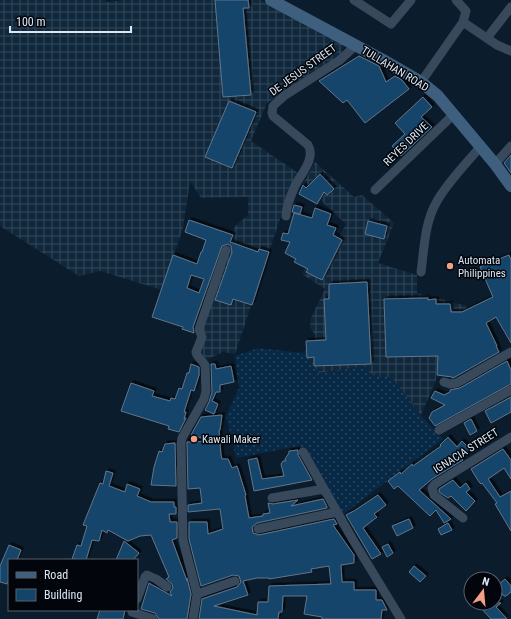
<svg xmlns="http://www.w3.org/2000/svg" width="511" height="619" font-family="'Roboto Condensed',sans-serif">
<defs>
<pattern id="industrial-grid" width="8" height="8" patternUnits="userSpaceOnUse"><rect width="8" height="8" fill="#11283c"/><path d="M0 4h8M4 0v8" fill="none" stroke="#334759"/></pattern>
<pattern id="grass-dots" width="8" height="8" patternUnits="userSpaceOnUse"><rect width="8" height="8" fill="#082945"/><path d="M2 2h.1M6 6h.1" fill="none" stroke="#2b4860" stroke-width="1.8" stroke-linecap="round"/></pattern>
<filter id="shadow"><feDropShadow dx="2.5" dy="-2.5" stdDeviation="0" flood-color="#0009"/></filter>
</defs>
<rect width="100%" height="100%" fill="#0b1c2c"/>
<path fill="url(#industrial-grid)" d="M0,0H105L106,2L125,0H260L344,45L339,58L267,103L251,141L298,173L287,198L235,354L223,352L206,360L200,350L202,328L235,226L248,215V197L201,198L190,181L183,228L162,290L100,271L79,276L0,226Z
M315,162L354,197L362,195L394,223L378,263L417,275V293L467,306L453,361L437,360L436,380L421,415L391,377H380L369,374L367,366L319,373L303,353L316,336L310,328L311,318L325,289L302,274L326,231L339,237L346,224L303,184Z"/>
<path fill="url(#grass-dots)" d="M258,348L303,353L319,373L367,366L369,374L379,373L380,377H391L421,415L443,439L341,516L310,462L299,446L236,458L226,416L239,388L235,356Z"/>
<path fill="#13446c" stroke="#627689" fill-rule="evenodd" filter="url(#shadow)" d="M215,0H248L249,8H243L251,95L223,97Z
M359,56L379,66L386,82L395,76L402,80L409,89L365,123L347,100L343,103L319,81Z
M423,97L432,107L421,117L432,127L401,156L392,146L405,134L395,123Z
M229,101L256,112L232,168L205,157Z
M511,155V173L504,163Z
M320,174L334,189L327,195L324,192L317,204L299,194L303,185L306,188Z
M294,205L302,207L300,214L292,212Z
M315,208L331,214L327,225L336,228L333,235L342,240L322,280L306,272L308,269L294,262L296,259L285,253L290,242L281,240L283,233L288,234L294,213L312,218Z
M189,220L233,235L230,242L258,252L259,249L269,252L252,305L233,299L231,305L215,300L232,252L231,246L228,244L222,246L193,327L194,333L182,329L183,327L152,317L173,255L197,264L201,252H202L206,240L185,232ZM191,275L204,279L199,293L187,288Z
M368,221L387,226L384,239L365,234Z
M509,255L511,260V343L496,317L486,323L497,346H496L499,352L455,377L452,378V377L437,375L438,356L386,357L384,299L428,298V300L436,299V304H450L451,312H462L493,297L480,267Z
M367,282L371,364L314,366V357L307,358L306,341L326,340L324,299H329V284Z
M507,361L511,370V384L435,426L429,418L432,412L445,405L431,398L435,391L444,395L450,392V390L460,388Z
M191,364L199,367V375L194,391L191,390L184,412H186L184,419L186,418L179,432L168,429L169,426L121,411L131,383L154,391L152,396L170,401L171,398L175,399L179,388L182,389L187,373H189Z
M211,364H215L216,369L231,366L234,382L220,385V392H216L212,401L218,404L214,414L205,410L209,402L212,392Z
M511,397V412L491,423L485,411Z
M222,415L220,430H219L221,455L222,459H228L232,468L237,466L246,495L245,496L249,518L263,516V514L270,513L268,503L273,504L298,500L291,506L323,499L327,507V508L257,523L252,527L253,533L259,535L334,519L337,524L333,525L354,555V563L341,565L342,582H354V590H376V600H382L387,610H382L381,619H322V617L304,614L307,596H283L282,612H279L278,619H199L202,599L237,587L241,582L239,576L233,575L201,586L189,539V522H207L208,534L223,529L220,509L188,512V505L202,503L200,488L188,489L187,444V442L212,441L191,435L201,417ZM329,566L331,584L269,586L268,602H258L257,615L214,606L248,595L243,581L257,578H269V579L312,572L311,569Z
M471,419L477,431L470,435L464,423Z
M448,437L457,447L462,441L470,449L461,458L463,460L432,479L419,490L451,519L444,523L436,510L430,516L398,486L394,489L388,481L400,472L401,474L412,464L413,466L441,446L440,445Z
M175,443L176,486L151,485L154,467L159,451L162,452L165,444Z
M503,449L511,460V479L504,468L488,479L500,497L511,491V531L495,504L497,503L482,483L481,484L479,482L471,469Z
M298,450V455L312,480L254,491L248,460L257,458L262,479L284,476L281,464L283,461H286L285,459L289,453V451Z
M106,471L113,473L109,486L125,492L127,484L140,489L137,496L151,502H174V507H176V514H169L170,522H177V538L172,540L187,581V578L191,594L187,619H159L155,613L141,609L149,583L172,596L170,592L173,588L172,584L166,579L169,577L151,535L140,536L128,541L108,530L107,533L102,530L99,541L92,540L86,560L72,559L77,545L81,546L87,526L83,525L100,483L103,484Z
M453,480L460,488L466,483L470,489L466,492L475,501L466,511L451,496L448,498L439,492V489Z
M378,495L386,505L374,514L377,517L363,528L381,554L372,559L346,515L354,511Z
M409,519L413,528L397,536L392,526Z
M448,523L452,530L441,535L438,529Z
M124,541L139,553L133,560H116Z
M388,544L393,553L387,557L382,547Z
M9,545L21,550L17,560H9V579L7,584L0,582V566Z
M414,566L426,576L420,582L409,572Z
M505,579L511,586V592L506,596H504L496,587Z
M484,603H501L496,607L507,619H491L480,607Z
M100,610H125L123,619H97Z"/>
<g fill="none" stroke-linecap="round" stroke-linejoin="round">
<path stroke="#37495b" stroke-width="9" d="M354,0L391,24L411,0
M463,22L497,45L511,51
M487,38L511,7
M421,82L463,22L466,11L456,0
M495,164L511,146
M375,190L453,115
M286,216C286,206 291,195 295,186C301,174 316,158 308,145L273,116L272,113L273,106L284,96L340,60L356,45
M421,272C424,249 425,222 436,203C446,184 466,164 480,147
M444,382L450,384L457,383L511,352
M439,430L511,390
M303,452L353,540L401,619
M272,498L324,489
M463,518L434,495L432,488L435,484L511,437
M258,529L337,512
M197,594L235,581
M137,599L145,577L147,575L156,579L167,587
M132,612L153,619
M193,619L197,594L183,540L181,444L182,438L204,399L206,391L205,365L197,355L196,352L202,337L199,329L226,250"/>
<path stroke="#3e5f7e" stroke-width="12" d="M271,0L383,60L421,82L438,96L495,164L511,186"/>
</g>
<g fill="#f39f84" stroke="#02060c" stroke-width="1.5">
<circle cx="450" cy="266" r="4"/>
<circle cx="194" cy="439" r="4"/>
</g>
<g text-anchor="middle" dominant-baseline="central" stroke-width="3" stroke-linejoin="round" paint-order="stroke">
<g font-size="11" fill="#dce7f2" stroke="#02060c">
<text transform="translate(395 69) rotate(31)">TULLAHAN ROAD</text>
<text transform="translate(303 70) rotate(-36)">DE JESUS STREET</text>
<text transform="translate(406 144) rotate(-44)">REYES DRIVE</text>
<text transform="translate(466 451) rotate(-32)">IGNACIA STREET</text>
</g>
<g font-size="11" fill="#dce7f2" stroke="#02060c" text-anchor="start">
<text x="458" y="260">Automata<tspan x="458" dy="13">Philippines</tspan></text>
<text x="202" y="439">Kawali Maker</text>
</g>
</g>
<rect x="8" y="559" width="130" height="52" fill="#02060c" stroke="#596068"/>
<rect x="16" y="572" width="20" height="6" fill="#3e5f7e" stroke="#596068"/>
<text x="44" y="579" font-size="12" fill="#dce7f2">Road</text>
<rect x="16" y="589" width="20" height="12" fill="#13446c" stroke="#596068"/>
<text x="44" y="599" font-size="12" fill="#dce7f2">Building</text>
<g transform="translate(483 591) rotate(16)"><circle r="19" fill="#02060c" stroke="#596068"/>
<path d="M0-3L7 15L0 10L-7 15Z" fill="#f39f84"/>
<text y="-6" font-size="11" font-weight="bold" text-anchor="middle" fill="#dce7f2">N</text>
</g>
<path d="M10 26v6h121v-6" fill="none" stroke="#dce7f2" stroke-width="2"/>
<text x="16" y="26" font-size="12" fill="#dce7f2" stroke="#02060c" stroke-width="3" paint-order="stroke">100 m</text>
</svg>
